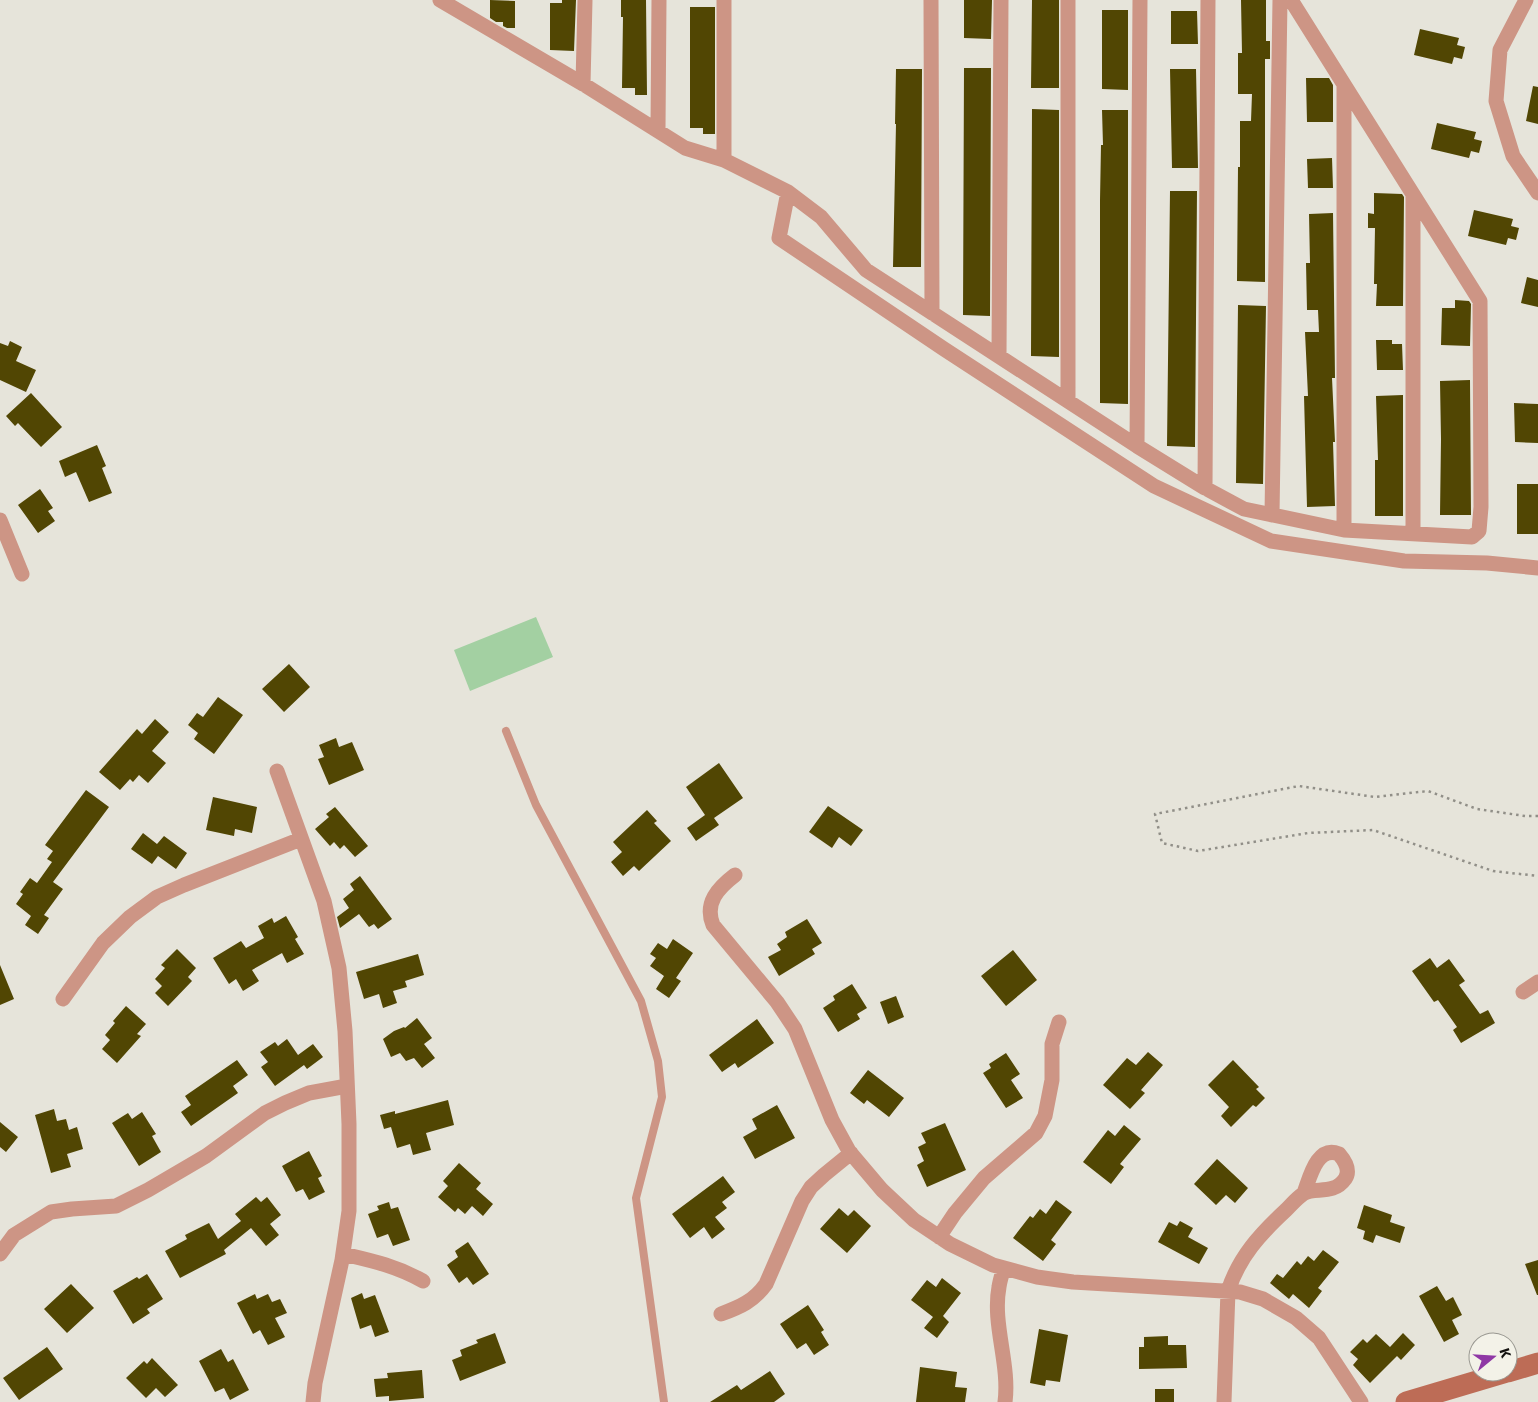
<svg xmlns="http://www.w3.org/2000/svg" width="1538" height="1402" font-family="'Fira Sans',sans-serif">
<rect width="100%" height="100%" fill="#e6e4da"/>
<path fill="#a3d0a2" d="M536,617L553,657L470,691L454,650Z"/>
<path fill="#514603" d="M490,0L515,1V28H507L503,26V22H496L490,18Z
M562,0H576L574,51L550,50V3H562Z
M621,0H646L647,95H635V88H622L623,17H621Z
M964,0H992L991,39L964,38Z
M1032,0H1059V88H1031Z
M1241,0H1266V41H1270V59H1265V282L1237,281L1238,167H1240V121H1251L1252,94H1238V53H1242Z
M690,7H715V134H703V128H690Z
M1102,10H1128V90L1102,89Z
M1171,11H1197L1198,44H1171Z
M1420,29L1459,38L1457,45L1465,47L1462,59L1454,57L1452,64L1414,55Z
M964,68H991L990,316L963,315Z
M896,69H922L921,267H893L896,124H895Z
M1170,69H1196L1198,168H1172Z
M1306,78H1329L1333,85V122H1307Z
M1533,86L1538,87V124L1526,121Z
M1032,109L1059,110V357L1031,356Z
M1102,110H1128V404L1100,403V200L1101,145H1103Z
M1437,123L1476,132L1474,139L1482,141L1479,153L1471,151L1469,158L1431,149Z
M1332,158L1333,188H1308L1307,159Z
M1170,191H1197L1195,447L1167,446Z
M1374,193L1402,194L1404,197L1403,306H1376L1377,284H1374L1375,228H1368V213L1374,214Z
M1474,210L1513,219L1511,226L1519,228L1516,240L1508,238L1506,245L1468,236Z
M1333,213L1335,378H1332L1335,442H1333L1335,506L1307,507L1304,396H1308L1305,332H1319L1318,310H1307L1306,263H1310L1309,214Z
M1527,277L1538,280V307L1521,303Z
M1455,300L1469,301L1471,304L1470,346L1441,345L1442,308H1455Z
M1238,305L1266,306L1263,484L1236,483Z
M1376,340H1392V344H1402L1403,370H1377Z
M10,341L22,347L16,361L36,370L26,392L0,380V343L8,346Z
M1470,380L1471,515H1440L1441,439L1440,381Z
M31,393L62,427L41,447L18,423L15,426L6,416Z
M1403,395V516H1375V460H1378L1376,396Z
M1514,403L1538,404V443L1515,442Z
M97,445L106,466L102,468L112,493L89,502L76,472L65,477L59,461Z
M1517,484H1538V534H1517Z
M40,489L53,508L48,511L55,521L38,533L18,505Z
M289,664L310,687L284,712L262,689Z
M218,697L243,715L214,754L194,739L198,733L188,725L197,713L203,717Z
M155,719L169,732L152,751L166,763L148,783L139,775L133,782L130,779L120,790L99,772L137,729L142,734Z
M336,738L339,747L352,742L364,770L329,785L318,759L324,757L319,745Z
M719,763L743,798L714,818L719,825L696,841L687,828L705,815L686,787Z
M86,790L109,807L53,882L63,889L44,915L49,918L38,934L25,925L31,916L16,904L23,894L20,892L30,878L37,883L52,862L47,859L53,851L45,845Z
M213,797L257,807L252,833L235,829L234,836L206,830Z
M828,806L863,830L851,846L839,837L832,848L809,832Z
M335,807L368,846L355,857L344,845L340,849L334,842L330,846L315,829L329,817L326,814Z
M647,810L657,821L654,823L671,841L639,871L634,866L623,876L611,862L622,852L613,842Z
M143,833L157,844L164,836L187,853L176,869L158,856L152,864L131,849Z
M360,876L392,919L378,929L374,924L369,927L359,914L340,928L337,917L349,908L343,899L354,890L350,884Z
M286,916L298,937L295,939L304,954L287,963L282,953L252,970L259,981L243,991L236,979L229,984L213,958L241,941L246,948L264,938L258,926L272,918L274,923Z
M807,919L822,943L812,949L815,954L779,976L768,957L781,950L777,944L787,937L785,932Z
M673,939L693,953L676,978L681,981L669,998L656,989L664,976L650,966L656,958L650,954L658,943L667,949Z
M177,949L196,968L188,977L192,981L168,1006L155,993L162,986L155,979L165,968L161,965Z
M1013,950L1037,980L1006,1006L981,976Z
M418,954L424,975L405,981L407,987L393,991L397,1003L383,1008L379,994L364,999L356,972Z
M1430,958L1437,968L1449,959L1465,981L1459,985L1480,1014L1488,1010L1495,1023L1461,1043L1453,1030L1457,1027L1438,1000L1434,1002L1412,971Z
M0,965L14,999L0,1005Z
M852,984L867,1008L857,1014L860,1019L838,1032L823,1008L835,1000L833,996Z
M896,996L904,1017L888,1024L880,1002Z
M126,1006L146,1024L137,1034L141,1036L117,1063L102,1049L110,1040L105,1035L115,1023L113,1021Z
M417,1018L432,1038L424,1044L435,1058L422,1068L414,1058L406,1061L400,1053L391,1057L383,1039L394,1031L404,1027L405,1028Z
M757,1019L774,1043L738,1068L735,1063L722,1072L709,1055Z
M287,1039L298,1055L313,1044L323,1057L307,1069L304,1065L275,1086L261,1067L268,1062L260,1052L275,1042L278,1046Z
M1148,1052L1163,1065L1141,1090L1145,1093L1130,1109L1103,1085L1127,1058L1136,1065Z
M1006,1053L1020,1074L1011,1080L1023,1098L1006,1108L983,1073L991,1068L989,1064Z
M237,1060L248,1075L233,1086L238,1093L191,1126L181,1112L191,1105L185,1096Z
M1233,1060L1259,1087L1256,1089L1265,1098L1256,1107L1253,1105L1231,1127L1221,1116L1229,1107L1208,1085Z
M868,1070L904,1098L889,1117L867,1100L864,1104L850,1093Z
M448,1100L454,1125L426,1133L431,1150L413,1155L410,1144L397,1148L391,1127L384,1129L380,1115L395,1111V1114Z
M777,1105L795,1138L755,1159L743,1137L757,1129L752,1119Z
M54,1109L57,1121L66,1119L69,1130L77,1127L83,1149L67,1154L71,1167L51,1173L35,1115Z
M142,1112L156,1134L152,1136L161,1152L139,1166L112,1123L128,1113L132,1119Z
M0,1122L18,1137L6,1152L0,1147Z
M945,1123L966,1170L927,1187L917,1165L924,1161L918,1147L926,1143L921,1133Z
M1124,1125L1141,1139L1120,1164L1124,1167L1111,1184L1083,1162L1108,1130L1115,1136Z
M309,1151L322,1176L318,1178L325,1192L309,1200L303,1189L296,1192L282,1166Z
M1217,1159L1248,1188L1235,1203L1226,1195L1216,1205L1194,1184Z
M459,1163L481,1183L476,1189L493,1204L483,1216L472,1206L465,1214L458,1208L455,1212L438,1197L448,1186L443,1181Z
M723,1176L735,1192L722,1202L727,1208L715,1217L725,1229L712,1239L704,1227L690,1238L672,1214Z
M256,1197L261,1202L267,1197L281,1215L270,1224L279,1235L266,1246L251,1228L224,1250L226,1254L180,1278L165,1251L187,1239L185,1235L209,1223L218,1239L241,1221L235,1214Z
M1056,1200L1072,1212L1051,1240L1056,1244L1043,1261L1013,1238L1030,1216L1033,1218L1040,1209L1046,1214Z
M389,1202L391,1209L398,1207L410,1240L393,1246L388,1234L377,1238L368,1214L379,1210L377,1206Z
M1364,1205L1392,1215L1390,1222L1405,1227L1400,1243L1376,1235L1373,1243L1363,1239L1365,1231L1357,1228Z
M839,1208L848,1216L854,1210L871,1226L847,1253L820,1229Z
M1180,1221L1193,1228L1188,1237L1208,1248L1199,1264L1158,1242L1169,1222L1177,1226Z
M468,1242L489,1274L473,1285L467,1277L459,1283L447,1265L458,1257L455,1251Z
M1323,1250L1339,1262L1318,1288L1322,1291L1309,1308L1293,1294L1289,1299L1270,1283L1277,1274L1283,1278L1297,1261L1301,1265L1308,1256L1314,1261Z
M1538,1260V1295H1537L1525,1264Z
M147,1274L163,1299L147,1309L150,1313L133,1324L113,1291L137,1277L139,1279Z
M942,1278L961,1293L943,1316L949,1322L937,1338L924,1328L933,1317L911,1300L927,1280L936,1287Z
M71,1284L94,1308L67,1333L44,1309Z
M1437,1286L1446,1301L1453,1297L1462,1315L1452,1320L1459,1334L1444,1342L1419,1296Z
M362,1293L364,1299L375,1295L389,1332L375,1337L371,1325L360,1329L351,1298Z
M255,1294L257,1299L268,1294L272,1302L280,1299L287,1313L275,1318L285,1337L268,1345L260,1330L253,1334L237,1303Z
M808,1305L824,1330L821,1332L829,1345L814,1355L806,1343L797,1349L780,1324Z
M1039,1329L1068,1335L1060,1382L1046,1380L1045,1386L1030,1383Z
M495,1333L506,1363L460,1381L452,1360L462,1356L460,1350L478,1343L476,1340Z
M1403,1333L1415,1345L1401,1360L1397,1356L1370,1383L1353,1365L1358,1359L1350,1352L1363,1339L1367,1343L1376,1334L1390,1347Z
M1168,1336V1345H1186L1187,1368L1139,1369V1347H1144V1337Z
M47,1347L63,1369L19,1400L3,1378Z
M221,1349L228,1362L233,1359L249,1390L230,1400L224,1388L215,1392L199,1361Z
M152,1358L178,1385L165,1397L156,1388L146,1398L126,1378L144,1361L147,1364Z
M920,1367L957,1372L955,1387L967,1388L965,1402H916Z
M422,1370L424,1398L389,1401V1396L376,1397L374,1379L388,1378L387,1373Z
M770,1371L785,1394L774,1402H710L737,1385L741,1390Z
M1155,1389H1174V1402H1155Z"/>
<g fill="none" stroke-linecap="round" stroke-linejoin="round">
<path stroke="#918f88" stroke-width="2.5" stroke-dasharray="2.5 4" stroke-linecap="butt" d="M1538,816H1525L1477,809L1428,791L1375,797L1299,786L1155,814L1162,843L1198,851L1308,833L1373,830L1493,871L1538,876"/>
<path stroke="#cd9585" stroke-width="8" d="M506,731L536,805L641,1001L658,1061L662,1097L636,1198L664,1402"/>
<path stroke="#cd9585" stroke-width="15" d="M440,0L583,84L685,148L724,160L788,192L821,217L866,270L1137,446L1205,488L1244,509L1344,530L1472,537L1479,531L1481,507L1480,301L1291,0
M724,0V160
M931,0L932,313
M1526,0L1500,50L1496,101L1513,156L1538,193
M583,84L585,0
M1344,86V530
M658,129L659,0
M788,192L779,238L944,349L1154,486L1271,541L1404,561L1487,563L1538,568
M1413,197V534
M999,356L1001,0
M1068,401V0
M1137,446L1140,0
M1205,488L1208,0
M1272,515L1280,0
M0,520L22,574
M277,771L324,901L339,968L345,1031L349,1124V1211L342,1260L315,1383L313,1402
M735,875C718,888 704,903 713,925L777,1002L795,1029L832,1120L849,1151L882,1190L914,1220L950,1244L993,1265L1037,1277L1073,1282L1240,1292L1263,1299L1296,1318L1319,1338L1361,1402
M1523,992L1538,982
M63,999L103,943L130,917L157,897L184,885L301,839
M939,1237L955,1213L984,1178L1036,1133L1045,1116L1052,1080V1044L1059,1022
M0,1254L14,1235L51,1212L72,1209L116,1206L148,1190L206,1156L265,1113L285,1103L309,1093L347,1086
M343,1254C373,1261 396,1266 423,1281
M1004,1268C1002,1274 1000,1280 999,1287C992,1324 1010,1364 1005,1402
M721,1314C740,1307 754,1301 766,1284L802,1201L811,1187L824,1175L851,1153
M1224,1402L1228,1291C1239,1257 1260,1234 1286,1210C1291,1205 1297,1198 1303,1194C1314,1186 1333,1196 1345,1179C1351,1170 1345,1161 1339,1154C1317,1145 1310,1177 1304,1193"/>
<path stroke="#bd6c56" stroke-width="21" d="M1508,1372L1538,1363
M1406,1402L1507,1372"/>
</g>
<g transform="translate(1493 1357) rotate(72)"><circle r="24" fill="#f3f2e8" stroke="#999891"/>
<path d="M0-4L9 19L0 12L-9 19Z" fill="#8f38a5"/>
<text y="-8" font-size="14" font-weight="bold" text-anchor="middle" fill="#13120f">K</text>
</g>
</svg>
